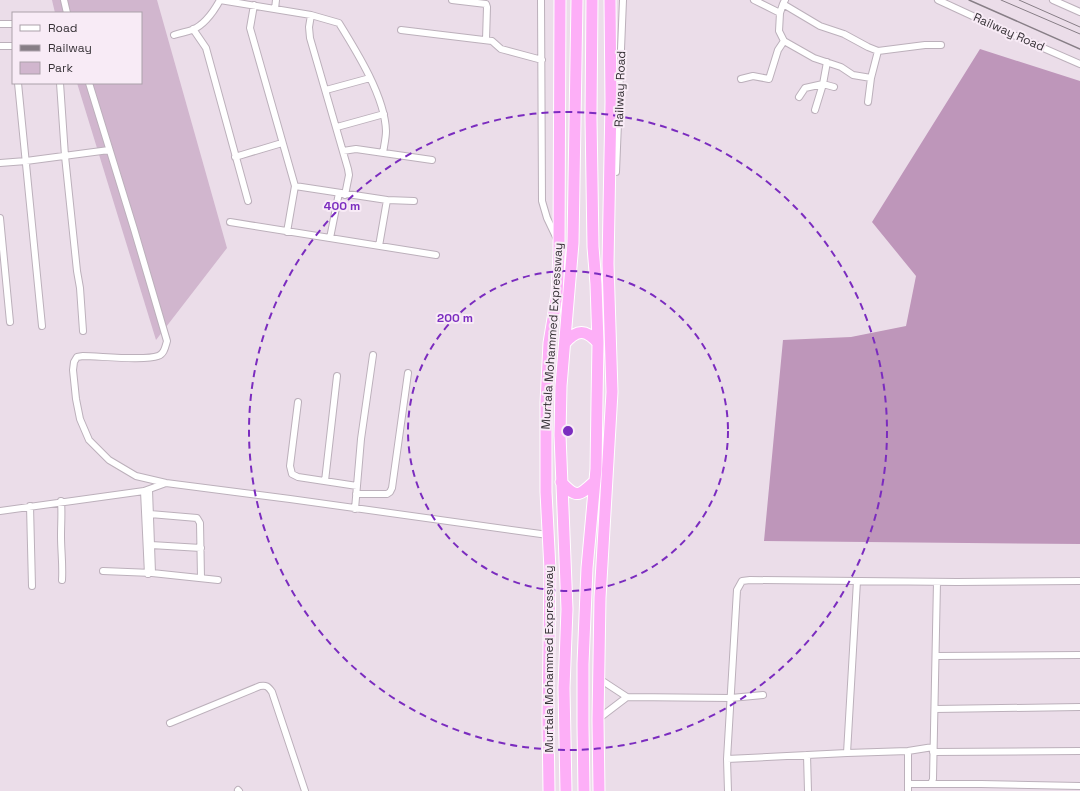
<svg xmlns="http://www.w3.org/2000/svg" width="1080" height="791" font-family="'Space Grotesk',sans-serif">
<rect width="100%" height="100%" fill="#ebdde9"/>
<path fill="#d1b6ce" d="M52,0H157L227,248L156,340L77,83H141V13H55Z"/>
<path fill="#be96ba" d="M980,49L1080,81V544L764,541L783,340L851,337L906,326L916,276L872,222Z"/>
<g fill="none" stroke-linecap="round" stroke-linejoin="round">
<g stroke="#bcb0bb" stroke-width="8">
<path id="street" d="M64,0L67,13
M220,0L311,15L339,23C357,52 385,97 386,131C386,138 384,146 383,153
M452,0L486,4L487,7L486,40
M541,0L542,201L547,218L557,239
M754,0L780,13
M785,0L783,4L820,26L844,34L868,47L878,51L925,45H941
M938,0L1018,37L1080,64
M1053,0L1080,12
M783,4L780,13L779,31L784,41L814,58L841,67L853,75L871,78L878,51
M254,5L250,28L295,186L287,232
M275,9L276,0
M311,15L309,27L310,38L348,169L349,175L345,195
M0,24H13
M193,29L206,48L248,201
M401,30L492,41L501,49L542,60
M174,35C180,33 186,32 192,30C204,25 214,11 220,0
M0,46H13
M827,62L823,84L834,87
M741,79L753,76L769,79L778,50L784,41
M18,83L42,326
M60,83L65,156L77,271L80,288L83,331
M89,83L134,229L167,341C165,348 164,354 158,356C145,361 99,356 83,356L77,357L74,362L73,370L76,399L80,419L89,440L109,460L136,476L166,483L290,499L548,535
M326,90L370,78
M799,97L805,88L823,84L815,110
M868,102L871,78
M337,127L384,114
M343,151L356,149L432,160
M235,157L282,143
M0,163L26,161L109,150
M610,172H616L623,0
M295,186L387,200L379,246
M387,200L414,201
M0,218L10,322
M230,222L436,255
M330,238L339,193
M298,402L290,466L292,474L298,477L357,486
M325,481L337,376
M149,490L152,573
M144,491L148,574
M356,494H387L390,492L392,488L408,373
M61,501C62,513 61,524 61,536C61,551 63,565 62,580
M30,506L32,586
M355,509L361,439L373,355
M0,511L144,491L166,483
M150,514L197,518L200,523L201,578
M151,545L201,548
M103,571L152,573L218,580
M857,581L847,753L727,759L737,590L742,581L750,580L957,582L1080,581
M936,656L1080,655
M598,678L627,697L731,698L763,695
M935,709L1080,707
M598,719L627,697
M170,723L260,686C266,685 268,686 272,692L305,791
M933,752L1080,751
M847,753L908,751L933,747
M807,755L808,791
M727,759L728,791
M908,784H931L933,779L937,582
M931,784H981L1080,786
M238,790L239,791
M908,791V751"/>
</g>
<g stroke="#fff" stroke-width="13">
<path id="highway" d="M565,343C577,329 586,329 598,343
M561,482C577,499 579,496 595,481
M549,791L548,720L550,569L546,492V402L549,343L557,294L559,253L560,0
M566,791L564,688L567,609L560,435L561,386L573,243L577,0
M584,791L583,726V664L587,568L596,469L597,401L598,343L596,284L593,247L591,117L592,0
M599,791L598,720L600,598L612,392L608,264L611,102L610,0"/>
</g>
<use href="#street" stroke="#fff" stroke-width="6"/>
<use href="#highway" stroke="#fdaff7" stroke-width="11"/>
<path stroke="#877e86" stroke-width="1" d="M1001,0L1080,34
M1019,0L1080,27"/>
<path stroke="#877e86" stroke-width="1.5" d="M969,0L1080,49"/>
</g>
<g fill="none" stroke="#7b2cbf" stroke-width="2" stroke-dasharray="7 5">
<circle cx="568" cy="431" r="160"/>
<circle cx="568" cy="431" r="319"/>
</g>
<g text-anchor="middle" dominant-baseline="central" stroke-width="4" stroke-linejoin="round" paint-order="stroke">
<g font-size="12" fill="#373237" stroke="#f8ebf6">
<text transform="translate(1009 32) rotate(24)">Railway Road</text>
<text transform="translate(620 89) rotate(-88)">Railway Road</text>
<text transform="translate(552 336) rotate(-86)">Murtala Mohammed Expressway</text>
<text transform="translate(549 659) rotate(-90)">Murtala Mohammed Expressway</text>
</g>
</g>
<circle cx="568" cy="431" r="6" fill="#7b2cbf" stroke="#f8ebf6" stroke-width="2"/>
<g font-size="12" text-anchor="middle" font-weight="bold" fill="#7b2cbf" stroke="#f8ebf6" stroke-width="4" stroke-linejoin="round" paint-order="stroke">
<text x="342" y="210">400 m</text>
<text x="455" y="322">200 m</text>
</g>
<rect x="12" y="12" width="130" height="72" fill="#f8ebf6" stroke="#aba1aa"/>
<rect x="20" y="25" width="20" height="6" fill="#ffffff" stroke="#aba1aa"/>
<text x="48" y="32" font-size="12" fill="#373237">Road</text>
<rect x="20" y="45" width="20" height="6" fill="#877e86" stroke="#aba1aa"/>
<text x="48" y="52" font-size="12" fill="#373237">Railway</text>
<rect x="20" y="62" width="20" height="12" fill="#d1b6ce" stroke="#aba1aa"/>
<text x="48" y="72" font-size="12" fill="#373237">Park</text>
</svg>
